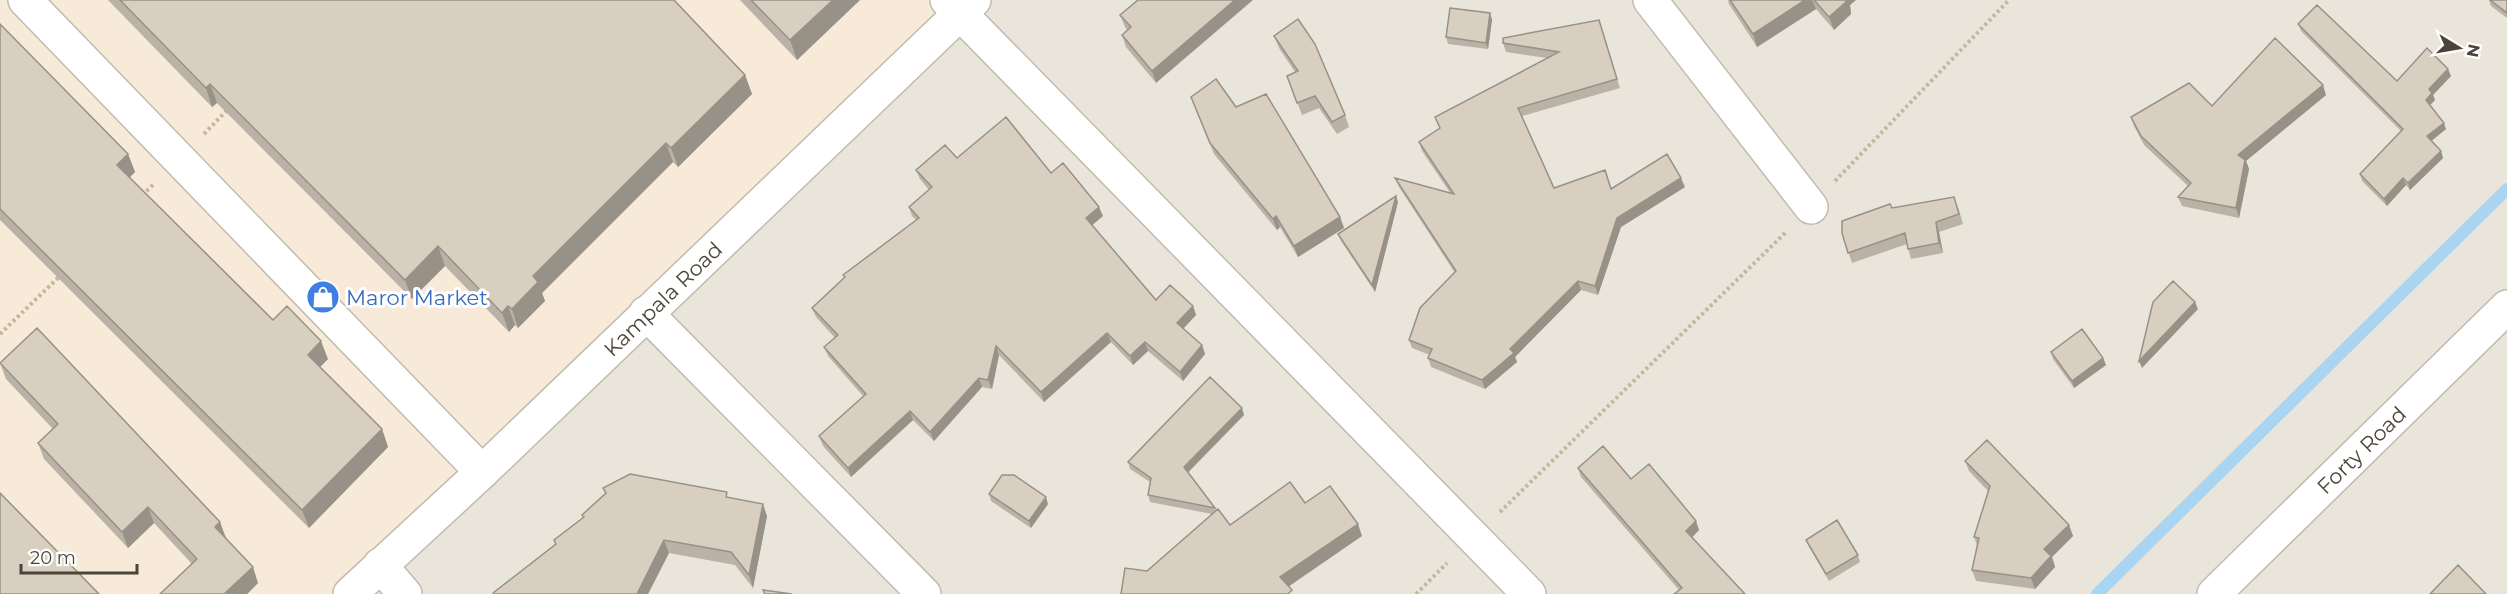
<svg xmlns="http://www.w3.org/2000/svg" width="2507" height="594" font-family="Montserrat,sans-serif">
<rect width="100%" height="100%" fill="#f6f3ec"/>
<path fill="#eae5da" d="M0,0H2507V594H0Z"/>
<path fill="#f7ead8" d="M0,0H957L335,594H0Z"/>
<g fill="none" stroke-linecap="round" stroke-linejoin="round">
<path stroke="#a9d4f2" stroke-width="12" d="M2097,594L2507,189"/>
<g stroke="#c2bbae" stroke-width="36">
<g id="minor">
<path d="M25,0L482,472"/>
<path d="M947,0L1529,594"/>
<path d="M1650,0L1811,207"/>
<path d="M646,313L924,594"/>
<path d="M380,565L405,594"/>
<path id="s1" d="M350,594L482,472L974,0"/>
<path id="s2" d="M2214,594L2507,307"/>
</g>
</g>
<path stroke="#c4b79f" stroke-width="4" stroke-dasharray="3 3" stroke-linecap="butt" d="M204,134L228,109
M1835,181L2009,0
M142,195L154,184
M0,334L60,276
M1500,512L1786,232
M1416,594L1447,563"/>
<use href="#minor" stroke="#fff" stroke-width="33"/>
</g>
<path fill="#bab2a6" d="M108,0H674L745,75L752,94L678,167L673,162L542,293L545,301L518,328L515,325L509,332L445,266L412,299L217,103L212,107Z
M740,0H860L797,60Z
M1138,0L1156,83L1126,47L1122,35L1127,30L1125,27L1120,15Z
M1728,0H1856L1850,5L1851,14L1834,30L1816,9L1757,47L1729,4Z
M2489,0H2507V18L2491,6Z
M1490,13L1492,20L1488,49L1448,44L1446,37Z
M1599,20L1620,88L1522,116L1554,188H1611L1685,187L1621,227L1598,295L1581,290L1515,357L1517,362L1485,389L1431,367L1428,358L1430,355L1412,348L1409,340L1455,273L1399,187L1395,178L1451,194L1422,151L1419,142L1547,58L1506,52L1503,43Z
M0,24L128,154L135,172L129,177L273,320L328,359L320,367L382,429L388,447L309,528L0,220Z
M2298,24L2397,81L2451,76L2433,95L2435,100L2430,105L2446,129L2431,141L2441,151L2443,158L2410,190L2406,185L2387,206L2362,181L2360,174L2401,131L2301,31Z
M1274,36L1345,115L1349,127L1337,134L1319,108L1302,115L1287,76L1295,72L1279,48Z
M2326,95L2246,161L2249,169L2239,218L2182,206L2178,197L2188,186L2144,145L2134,126L2131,117L2212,106Z
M1191,97L1236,107L1340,217L1344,228L1298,257L1280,227L1277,230L1214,154Z
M957,158L1051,173L1103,216L1092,225L1156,300L1193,306L1196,315L1183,329L1202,345L1205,354L1183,381L1148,351L1133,365L1111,342L1044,402L999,355L992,389L982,387L934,441L913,420L851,477L823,446L819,436L863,396L828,356L824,347L835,338L816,317L812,308L844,278L843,275L916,220L912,216L909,207L929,190L920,179L916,170Z
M1398,202L1375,292L1341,241L1338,234Z
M1958,207L1963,224L1939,232L1943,253L1911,259L1907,244L1852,263L1842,233L1892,208Z
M2051,352L2103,358L2106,365L2074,388L2053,359Z
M0,363L220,522L225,538L258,583L247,594H160L192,564L154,523L128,548L44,459L38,443L53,429L6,379Z
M1244,415L1188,473L1216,510L1230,525L1305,503L1362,536L1147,571L1212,514L1150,502L1148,495L1150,482L1130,469L1128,462Z
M1965,461L2069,525L2073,536L2052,557L2055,567L2035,589L1976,581L1972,570L1977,545L1974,537L1988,491L1969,471Z
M1578,468L1631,479L1699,530L1692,538L1745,594L1679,590L1581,477Z
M603,488L729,498L767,516L753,588L735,565L669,553L648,594H494L493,593L555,544L554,540L583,518L582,515L606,494Z
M989,494L1048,504L1031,528L991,501Z
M1806,540L1858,555L1860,562L1829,581L1809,547Z"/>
<path fill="#979187" d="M833,0H860L797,60L790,40Z
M1235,0H1253L1156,83L1152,71Z
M1805,0H1812L1816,9L1757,47L1753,34Z
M1846,0H1856L1850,5L1851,14L1834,30L1829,17Z
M1490,13L1492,20L1488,49L1486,43Z
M2448,69L2451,76L2433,95L2435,100L2428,107L2426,100L2429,89Z
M745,75L752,94L678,167L671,148Z
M210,84L217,103L212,107L206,88Z
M2323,85L2326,95L2246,161L2249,169L2239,218L2236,208L2238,155Z
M2444,123L2446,129L2429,143L2427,136Z
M666,143L673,162L542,293L545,301L518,328L512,309L533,276Z
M2441,151L2443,158L2410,190L2408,183Z
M128,154L135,172L124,183L117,165Z
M1681,178L1685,187L1621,227L1598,295L1595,286L1617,218Z
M2403,178L2406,185L2387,206L2384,199Z
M1396,196L1398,202L1375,292L1372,285Z
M1099,207L1103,216L1090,227L1086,218Z
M1276,216L1280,227L1277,230L1273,219Z
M1340,217L1344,228L1298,257L1294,246Z
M1936,222L1939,232L1943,253L1939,243Z
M438,246L445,266L412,299L405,280Z
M1578,281L1581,290L1515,357L1517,362L1485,389L1482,380L1510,349Z
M2195,302L2198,309L2142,368L2139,361Z
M508,306L515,325L509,332L502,313Z
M1193,306L1196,315L1180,332L1177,323Z
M1107,333L1111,342L1044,402L1041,392Z
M321,341L328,359L314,373L308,355Z
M1145,342L1148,351L1133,365L1130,356Z
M1202,345L1205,354L1183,381L1180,372Z
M996,346L999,355L992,389L988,380Z
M2103,358L2106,365L2074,388L2072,381Z
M979,378L982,387L934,441L930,432Z
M1242,408L1244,415L1186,474L1184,467Z
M910,411L913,420L851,477L848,468Z
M382,429L388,447L309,528L302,510Z
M1046,497L1048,504L1031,528L1029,521Z
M763,504L767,516L753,588L749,575Z
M148,507L154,523L128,548L122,532Z
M1696,521L1699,530L1689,540L1686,531Z
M220,522L226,538L220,543L215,527Z
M1358,524L1362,536L1285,589L1280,577Z
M2069,525L2073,536L2052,557L2055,567L2035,589L2031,578L2044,549Z
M664,540L669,553L648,594H637Z
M253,567L258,583L247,594H224Z"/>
<path fill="#d8cfc1" stroke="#979187" stroke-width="1.5" d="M120,0H674L745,75L671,148L666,143L533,276L538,282L512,309L508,306L502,313L438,246L405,280L210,84L206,88Z
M751,0H833L790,40Z
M1138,0H1235L1152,71L1122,35L1131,27L1120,15Z
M1730,0H1805L1753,34Z
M1814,0H1846V2L1829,17Z
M2490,0H2507V13Z
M2317,5L2397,81L2427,48L2448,69L2429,89L2432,93L2426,100L2444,123L2427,136L2441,151L2408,183L2403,178L2384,199L2360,174L2403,129L2298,24Z
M1450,8L1490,13L1486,43L1446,37Z
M1298,19L1315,44L1345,115L1332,122L1315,96L1297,103L1287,76L1298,71L1274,36Z
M1599,20L1617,79L1518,108L1554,188L1605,170L1611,189L1667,154L1681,178L1617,218L1595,286L1578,281L1510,349L1514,353L1482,380L1428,358L1432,349L1409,340L1420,308L1456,271L1395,178L1454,194L1419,142L1440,128L1435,117L1559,52L1503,43V38Z
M0,24L128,154L117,165L273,320L287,306L321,341L308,355L382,429L302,510L0,209Z
M2275,38L2323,85L2238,155L2245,160L2236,208L2178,197L2191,183L2141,136L2131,117L2189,83L2212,106Z
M1216,79L1236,107L1266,94L1340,217L1294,246L1276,216L1273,219L1210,143L1191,97Z
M1006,117L1051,173L1063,163L1099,207L1086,218L1156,300L1170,285L1193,306L1177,323L1202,345L1180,372L1145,342L1130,356L1107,333L1041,392L996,346L988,380L979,378L930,432L910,411L848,468L819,436L866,394L824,347L838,335L812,308L845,277L843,275L919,218L909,207L932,187L916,170L945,145L957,158Z
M1396,196L1372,285L1338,234Z
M1954,197L1959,214L1936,222L1939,243L1908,249L1905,233L1848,253L1842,233V221L1890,204L1892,208Z
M2173,281L2195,302L2139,361L2153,302Z
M37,328L220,522L215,527L253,567L224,594H160L197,559L148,507L122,532L38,443L58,424L0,363Z
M2082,329L2103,358L2072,381L2051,352Z
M1210,377L1242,408L1184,467L1215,508L1148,495L1151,478L1128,462Z
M1987,440L2069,525L2044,549L2051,556L2031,578L1972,570L1979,538L1974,537L1990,486L1965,461Z
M1603,446L1631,479L1649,464L1696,521L1686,531L1745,594H1674L1682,588L1578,468Z
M630,474L727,492L726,497L763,504L749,575L731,552L664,540L637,594H494L493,593L556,544L554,540L584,517L582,515L606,493L603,488Z
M1002,475H1014L1046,497L1029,521L989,494Z
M1290,482L1305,503L1330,486L1358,524L1280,577L1292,590L1288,594H1121L1125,568L1147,571L1218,509L1230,525Z
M0,493L99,594H0Z
M1837,520L1858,555L1826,574L1806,540Z
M2458,565L2486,594H2430Z
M763,590L792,594H765Z"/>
<defs>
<g id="shop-disc" transform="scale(1.725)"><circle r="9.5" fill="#3f7fe0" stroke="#fff"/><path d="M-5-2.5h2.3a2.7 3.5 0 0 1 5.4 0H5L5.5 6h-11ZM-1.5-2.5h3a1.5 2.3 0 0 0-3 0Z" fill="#fff"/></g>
</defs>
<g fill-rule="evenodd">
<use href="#shop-disc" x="323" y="297"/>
</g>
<g text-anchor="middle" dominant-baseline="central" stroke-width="6" stroke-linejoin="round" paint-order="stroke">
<g font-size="21" fill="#366cbe" stroke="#fff" text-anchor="start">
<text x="346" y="297">Maror Market</text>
</g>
<g font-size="21" fill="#4b4439" stroke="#fff">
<text stroke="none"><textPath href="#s1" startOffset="430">Kampala Road</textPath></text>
<text stroke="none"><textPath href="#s2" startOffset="206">Forty Road</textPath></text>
</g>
</g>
<g transform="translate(2459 48) rotate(101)" stroke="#ffffff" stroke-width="4.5" paint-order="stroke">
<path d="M0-4.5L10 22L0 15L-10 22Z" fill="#4b4439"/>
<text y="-9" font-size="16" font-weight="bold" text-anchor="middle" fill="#4b4439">N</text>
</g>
<path d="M21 564v9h116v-9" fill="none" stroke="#4b4439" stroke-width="3"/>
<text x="30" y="564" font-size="18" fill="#4b4439" stroke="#ffffff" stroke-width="4.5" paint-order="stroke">20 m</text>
</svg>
